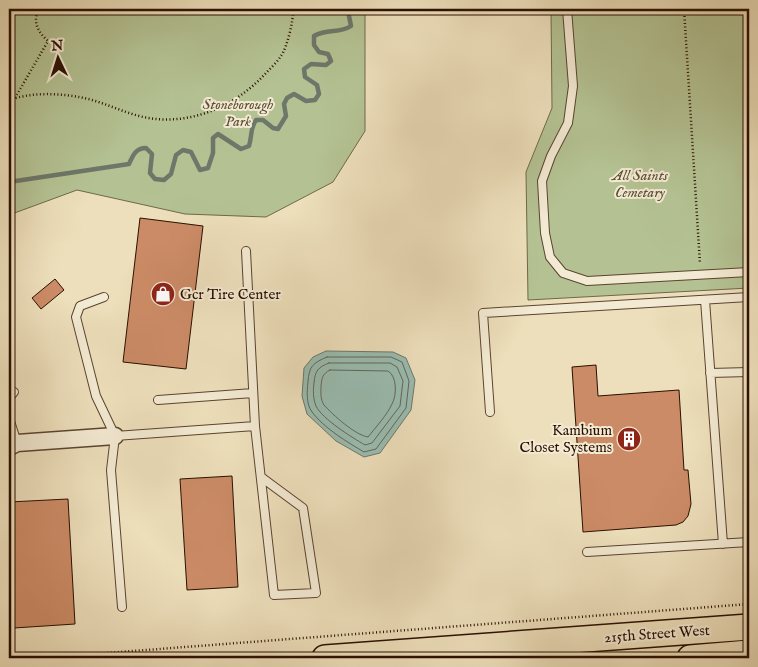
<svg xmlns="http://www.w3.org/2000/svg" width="758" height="667" font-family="'IM FELL English',serif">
<rect width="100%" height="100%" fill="#eddfbb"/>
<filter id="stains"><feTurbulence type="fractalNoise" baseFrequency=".004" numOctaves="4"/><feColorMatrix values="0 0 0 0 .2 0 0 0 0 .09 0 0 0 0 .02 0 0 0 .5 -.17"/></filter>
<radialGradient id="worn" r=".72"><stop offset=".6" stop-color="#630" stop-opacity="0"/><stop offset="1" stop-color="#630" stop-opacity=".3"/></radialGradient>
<path fill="#b4c293" stroke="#6f684a" d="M9,9H365V131L333,182L266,217L185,214L77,190L9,215Z
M551,9H749V288L528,300L526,172L552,108Z"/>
<path fill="#99bcb1" stroke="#6d776a" d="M326,351L393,352L406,358L415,380L411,410L380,453L364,457L336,441L307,414L302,396L304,368L313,357Z"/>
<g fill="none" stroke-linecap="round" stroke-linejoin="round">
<path stroke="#626658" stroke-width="1" d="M327,357H391L402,362L409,381L406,408L376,449L364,452C347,442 324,428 312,412C306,404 307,391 308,382C309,366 313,363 327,357Z
M329,363H390L397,367L403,381L400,406L372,443L365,445C353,438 322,419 316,406C313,398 313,391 314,383C315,371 318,367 329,363Z
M330,370L388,371C397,376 397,395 392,404C387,415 376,427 368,437C355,435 333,415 324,405C320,399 321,392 321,386C322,378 322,374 330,370Z"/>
<path stroke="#6d776a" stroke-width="4.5" d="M9,182L129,164C133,155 136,148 146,148L152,154L150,173L155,179L164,180L171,174L176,155L183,150L191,152L200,170L208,168L213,153V138L218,134L241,149L249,146C252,137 250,128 256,120H263L273,128L278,129L286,116L284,104L287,98L294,94L306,101L315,100L319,94L317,85L305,77L304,69L311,64L326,65L331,61L328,54L319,52L314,45V36C328,28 339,34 351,26L348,11L345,9"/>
</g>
<path fill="#cb8b66" stroke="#2a0f00" d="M140,218L203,226L186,369L123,362Z
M55,279L64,290L41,309L32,298Z
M596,365L598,396L679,390L684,470H688L691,504L688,516L683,522L676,525L583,532L572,367Z
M232,476L238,587L187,590L180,479Z
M68,499L75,624L14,628L9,544V502Z"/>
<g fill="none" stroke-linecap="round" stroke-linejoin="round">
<g stroke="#5b432f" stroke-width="10">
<path id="service" d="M567,9L573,86L568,123L551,156L542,181L545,233L550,257L563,273L587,281L749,272
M246,251L255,426
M104,297L80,306L76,317L96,396L115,436L111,470L122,607
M705,300L723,544
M710,373L749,372
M9,398L14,392
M158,400L253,393
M490,412L483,313L749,297
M9,418L17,443
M115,436L255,426L274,595L316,593L303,508L261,477
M587,552L749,542"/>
</g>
<g stroke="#5b432f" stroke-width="19">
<path id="minor" d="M9,447L17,443L115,436"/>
</g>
<g stroke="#2a0f00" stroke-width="28">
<path id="primary" d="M325,658L749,627
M690,658L749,653"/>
</g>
<path stroke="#2a0f00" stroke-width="2.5" stroke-dasharray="1 2.5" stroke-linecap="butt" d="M684,9L700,264
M9,66L14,96
M15,98L48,41C38,32 32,22 39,9
M9,100C32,92 60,93 84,98C103,102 120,111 139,116C186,128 234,108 266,73C271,68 277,62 281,56C287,48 294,19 293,9
M41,658L749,604"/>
<use href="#service" stroke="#f3ead3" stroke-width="8"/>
<use href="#minor" stroke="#f3ead3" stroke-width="16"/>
<use href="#primary" stroke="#eddfbb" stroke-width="25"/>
</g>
<defs>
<g id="shop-disc" transform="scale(1.25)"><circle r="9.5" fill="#8f2418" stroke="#f3ead3"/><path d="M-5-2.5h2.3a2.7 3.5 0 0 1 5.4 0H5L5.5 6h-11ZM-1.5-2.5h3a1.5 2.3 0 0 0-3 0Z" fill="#fff"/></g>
<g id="building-disc" transform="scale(1.25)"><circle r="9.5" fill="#8f2418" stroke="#f3ead3"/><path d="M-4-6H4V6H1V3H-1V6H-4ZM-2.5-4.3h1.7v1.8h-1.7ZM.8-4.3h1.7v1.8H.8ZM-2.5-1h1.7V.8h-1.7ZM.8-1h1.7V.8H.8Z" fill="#fff"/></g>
</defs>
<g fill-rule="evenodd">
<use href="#shop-disc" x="163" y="294"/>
<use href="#building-disc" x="629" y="439"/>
</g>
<g text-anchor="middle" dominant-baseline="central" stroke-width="4" stroke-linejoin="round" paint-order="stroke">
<g font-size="15" font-style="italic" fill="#5a4e33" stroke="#f3ead3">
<text x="238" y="104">Stoneborough<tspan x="238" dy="17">Park</tspan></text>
<text x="640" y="175">All Saints<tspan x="640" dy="17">Cemetary</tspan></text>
</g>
<g font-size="15" fill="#2a0f00" stroke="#f3ead3" text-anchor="start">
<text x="180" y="294">Gcr Tire Center</text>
<text x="612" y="430" text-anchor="end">Kambium<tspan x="612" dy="17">Closet Systems</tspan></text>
</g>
<g font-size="15" fill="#2a0f00" stroke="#f3ead3">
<text transform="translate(657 634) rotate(-4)">215th Street West</text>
</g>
</g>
<rect width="758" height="667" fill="none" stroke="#eddfbb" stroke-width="30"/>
<rect x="10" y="10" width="738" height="647" fill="none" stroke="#2a0f00" stroke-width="2.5"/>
<rect x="15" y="15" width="728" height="637" fill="none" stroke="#2a0f00"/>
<g transform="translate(58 58) rotate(356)" stroke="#f3ead3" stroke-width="4" paint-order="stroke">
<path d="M0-4L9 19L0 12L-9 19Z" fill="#2a0f00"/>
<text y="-8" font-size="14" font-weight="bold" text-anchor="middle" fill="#2a0f00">N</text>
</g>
<rect width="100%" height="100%" filter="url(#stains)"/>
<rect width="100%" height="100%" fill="url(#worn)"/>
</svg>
